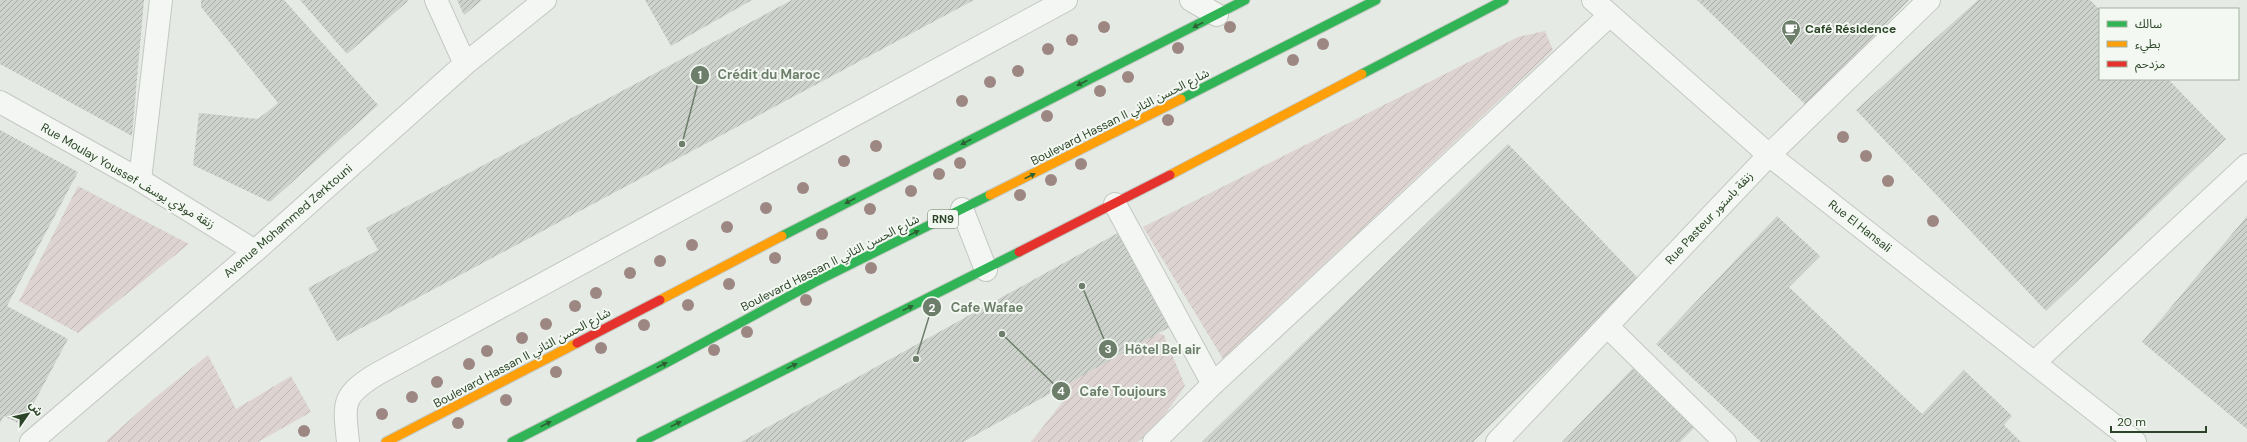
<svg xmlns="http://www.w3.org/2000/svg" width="2247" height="442" font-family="'DM Sans','Noto Sans Arabic',sans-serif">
<defs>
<pattern id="garden-furrows" width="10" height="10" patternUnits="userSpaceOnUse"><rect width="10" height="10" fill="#ddd4d1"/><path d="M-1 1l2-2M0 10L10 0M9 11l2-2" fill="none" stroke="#beb7b3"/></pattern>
<pattern id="building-hatch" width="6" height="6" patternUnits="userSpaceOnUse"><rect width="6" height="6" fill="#cdd2cc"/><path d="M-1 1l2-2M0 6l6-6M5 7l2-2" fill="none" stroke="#a7aca6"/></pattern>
</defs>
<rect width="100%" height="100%" fill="#e5eae4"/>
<path fill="url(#garden-furrows)" d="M1545,31L1553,50L1223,359L1143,227L1518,37Z
M78,186L189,244L78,333L19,301Z
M1146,330L1164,335L1185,386L1154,430L1137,442H1031L1068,395L1064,384Z
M208,355L236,409L291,376L311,412L258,442H105L151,401Z"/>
<path fill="url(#building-hatch)" d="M0,0H144L132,136L0,64Z
M201,0H284L378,105L270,202L193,165L199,113L258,119L278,103L201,7Z
M300,0H407L408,1L347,54Z
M457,0H482L464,15Z
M645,0H752L671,46Z
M792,0H974L337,341L308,288L378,250L366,228Z
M1697,0H1909L1807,106Z
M1978,0H2090L2100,10V79H2168L2226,139L2046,311L1856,110Z
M0,130L78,172L7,306L68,339L22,425L4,416L0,423Z
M1508,144L1640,280L1473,442H1202Z
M1777,216L1820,256L1789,287L1922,414L1964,370L2012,416L2004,425L2021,442H1761L1656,344Z
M2247,216V429L2142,342Z
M1125,229L1177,323L963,442H741Z
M1633,368L1694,428L1680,442H1562Z"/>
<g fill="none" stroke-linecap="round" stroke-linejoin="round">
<g stroke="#c3c8c2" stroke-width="24">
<path id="street" d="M436,0L465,64
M1191,0L1217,15
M1593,0L1769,155L2135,442
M0,102L140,180L255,251
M140,180L161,0
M1115,204L1213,384
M962,209L986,270
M1607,326L1725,442
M2035,362L2247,165
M31,442L255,251L465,64L545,0
M348,442C344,403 341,396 377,374L1066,0
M1154,442L1213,384L1610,15
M1497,442L1769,155L1929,0"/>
</g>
<g stroke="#c3c8c2" stroke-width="11">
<path id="fast" d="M1362,74L1504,0
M1181,99L1376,0
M782,236L1245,0
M512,442L666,363L817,281L990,195
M641,442L1019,252"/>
</g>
<g stroke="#c3c8c2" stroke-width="11">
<path id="slow" d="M1170,175L1362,74
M990,195L1181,99
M660,300L782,236
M386,442L577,343"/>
</g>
<g stroke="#c3c8c2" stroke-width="11">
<path id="jam" d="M1019,252L1170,175
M577,343L660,300"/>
</g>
<use href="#street" stroke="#f4f6f3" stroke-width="22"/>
<use href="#fast" stroke="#30b455" stroke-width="9"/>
<use href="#slow" stroke="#ff9f0a" stroke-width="9"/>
<use href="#jam" stroke="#e5322d" stroke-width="9"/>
</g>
<g fill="#9d8783">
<circle cx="1104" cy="27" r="6"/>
<circle cx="1230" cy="27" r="6"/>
<circle cx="1072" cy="40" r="6"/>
<circle cx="1323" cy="44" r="6"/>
<circle cx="1178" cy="48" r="6"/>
<circle cx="1048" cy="49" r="6"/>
<circle cx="1293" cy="60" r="6"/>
<circle cx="1018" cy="71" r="6"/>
<circle cx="1128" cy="77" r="6"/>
<circle cx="990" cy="82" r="6"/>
<circle cx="1100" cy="91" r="6"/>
<circle cx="962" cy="101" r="6"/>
<circle cx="1047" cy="116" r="6"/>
<circle cx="1168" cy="120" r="6"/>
<circle cx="1843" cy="137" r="6"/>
<circle cx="876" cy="146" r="6"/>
<circle cx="1866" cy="156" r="6"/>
<circle cx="844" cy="161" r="6"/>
<circle cx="960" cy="163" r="6"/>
<circle cx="1081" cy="164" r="6"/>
<circle cx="939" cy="174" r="6"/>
<circle cx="1051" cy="180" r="6"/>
<circle cx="1888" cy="181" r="6"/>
<circle cx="803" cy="188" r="6"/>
<circle cx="911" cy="191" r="6"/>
<circle cx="1020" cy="195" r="6"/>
<circle cx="766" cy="208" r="6"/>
<circle cx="870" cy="209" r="6"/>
<circle cx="1933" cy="221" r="6"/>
<circle cx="727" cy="227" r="6"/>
<circle cx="822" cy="234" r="6"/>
<circle cx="692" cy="245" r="6"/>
<circle cx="775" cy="258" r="6"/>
<circle cx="660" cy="261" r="6"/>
<circle cx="871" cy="268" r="6"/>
<circle cx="630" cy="273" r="6"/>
<circle cx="729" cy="284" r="6"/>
<circle cx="596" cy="293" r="6"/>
<circle cx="806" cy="300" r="6"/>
<circle cx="688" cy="305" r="6"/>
<circle cx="575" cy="306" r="6"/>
<circle cx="546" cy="324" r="6"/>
<circle cx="644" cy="325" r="6"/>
<circle cx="747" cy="332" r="6"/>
<circle cx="522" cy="338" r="6"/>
<circle cx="601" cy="348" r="6"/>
<circle cx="714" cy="350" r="6"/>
<circle cx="487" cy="351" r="6"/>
<circle cx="469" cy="364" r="6"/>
<circle cx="556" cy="372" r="6"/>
<circle cx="437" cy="382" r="6"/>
<circle cx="412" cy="397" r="6"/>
<circle cx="506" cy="400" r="6"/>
<circle cx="382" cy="414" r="6"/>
<circle cx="458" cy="423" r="6"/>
<circle cx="304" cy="431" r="6"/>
</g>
<defs><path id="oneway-solid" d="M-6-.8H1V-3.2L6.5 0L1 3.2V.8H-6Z"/></defs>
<g fill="#2d6133">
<use href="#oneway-solid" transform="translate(1198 25) rotate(153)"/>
<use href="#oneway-solid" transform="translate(1082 83) rotate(153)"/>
<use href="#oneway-solid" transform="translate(966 142) rotate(153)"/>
<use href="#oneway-solid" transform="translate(1030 176) rotate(-26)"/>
<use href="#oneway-solid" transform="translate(850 201) rotate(153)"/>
<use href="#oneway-solid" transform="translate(914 233) rotate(-26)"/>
<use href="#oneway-solid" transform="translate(908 308) rotate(-26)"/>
<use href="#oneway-solid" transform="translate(662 365) rotate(-27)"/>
<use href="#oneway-solid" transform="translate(792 366) rotate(-26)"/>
<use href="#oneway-solid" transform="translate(546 424) rotate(-27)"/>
<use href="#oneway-solid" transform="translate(676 424) rotate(-27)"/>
</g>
<defs>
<g id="cafe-pin" transform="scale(1)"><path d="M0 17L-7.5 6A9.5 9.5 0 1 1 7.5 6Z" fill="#6d7f6a" stroke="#f3f9f2"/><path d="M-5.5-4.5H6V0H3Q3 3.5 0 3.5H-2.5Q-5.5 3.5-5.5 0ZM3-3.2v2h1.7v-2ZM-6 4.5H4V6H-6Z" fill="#fff"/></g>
</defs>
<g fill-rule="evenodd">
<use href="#cafe-pin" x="1791" y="29"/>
</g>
<g text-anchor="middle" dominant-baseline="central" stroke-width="4" stroke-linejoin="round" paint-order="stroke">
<rect fill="#f3f9f2" stroke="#687b65" stroke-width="1" x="928" y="210" width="30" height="18" rx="3"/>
<g font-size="11" font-weight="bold" fill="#2c4528">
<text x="943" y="219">RN9</text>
</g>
<g font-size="12" font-weight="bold" fill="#2c4528" stroke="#f3f9f2" text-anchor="start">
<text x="1805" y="29">Café Résidence</text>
</g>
<g font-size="12" fill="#2c4528" stroke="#f3f9f2">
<text transform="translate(1120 117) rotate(-27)">Boulevard Hassan II شارع الحسن الثاني</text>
<text transform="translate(128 176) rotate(30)">Rue Moulay Youssef زنقة مولاي يوسف</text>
<text transform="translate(1709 218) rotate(-47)">Rue Pasteur زنقة باستور</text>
<text transform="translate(288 221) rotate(-41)">Avenue Mohammed Zerktouni</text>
<text transform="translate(1860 226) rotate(38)">Rue El Hansali</text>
<text transform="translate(830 263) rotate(-27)">Boulevard Hassan II شارع الحسن الثاني</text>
<text transform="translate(522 358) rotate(-28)">Boulevard Hassan II شارع الحسن الثاني</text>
</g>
</g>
<path fill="none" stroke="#6d7f6a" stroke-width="1.5" d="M682 144L700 75M916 359L932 307M1082 286L1108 349M1002 334L1061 391"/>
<g fill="#6d7f6a" stroke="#f3f9f2" stroke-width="1.5">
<circle cx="682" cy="144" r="4"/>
<circle cx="916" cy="359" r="4"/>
<circle cx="1082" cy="286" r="4"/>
<circle cx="1002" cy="334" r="4"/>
<circle cx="700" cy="75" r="10"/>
<circle cx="932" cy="307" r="10"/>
<circle cx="1108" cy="349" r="10"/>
<circle cx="1061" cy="391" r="10"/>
</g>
<g font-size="12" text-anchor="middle" font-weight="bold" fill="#fff">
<text x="700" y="79">1</text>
<text x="932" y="312">2</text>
<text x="1108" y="353">3</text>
<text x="1061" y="395">4</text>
</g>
<g font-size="13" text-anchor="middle" font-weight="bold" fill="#6d7f6a" stroke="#f3f9f2" stroke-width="4" stroke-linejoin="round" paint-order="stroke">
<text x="769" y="79">Crédit du Maroc</text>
<text x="987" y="312">Cafe Wafae</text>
<text x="1163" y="354">Hôtel Bel air</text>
<text x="1123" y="396">Cafe Toujours</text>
</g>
<rect x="2099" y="8" width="140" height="72" fill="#f3f9f2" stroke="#a3b1a1"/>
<rect x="2107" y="21" width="20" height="6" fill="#30b455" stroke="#a3b1a1"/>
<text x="2135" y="28" font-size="12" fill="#2c4528">سالك</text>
<rect x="2107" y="41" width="20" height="6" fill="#ff9f0a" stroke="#a3b1a1"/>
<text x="2135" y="48" font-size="12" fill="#2c4528">بطيء</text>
<rect x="2107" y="61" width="20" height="6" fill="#e5322d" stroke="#a3b1a1"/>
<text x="2135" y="68" font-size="12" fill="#2c4528">مزدحم</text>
<g transform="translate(28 414) rotate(56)" stroke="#f3f9f2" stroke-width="3" paint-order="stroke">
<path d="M0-3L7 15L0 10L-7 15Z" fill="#2c4528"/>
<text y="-6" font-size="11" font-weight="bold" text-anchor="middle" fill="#2c4528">ش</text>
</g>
<path d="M2111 426v6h95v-6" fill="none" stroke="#2c4528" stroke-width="2"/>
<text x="2117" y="426" font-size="12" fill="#2c4528" stroke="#f3f9f2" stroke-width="3" paint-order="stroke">20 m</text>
</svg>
